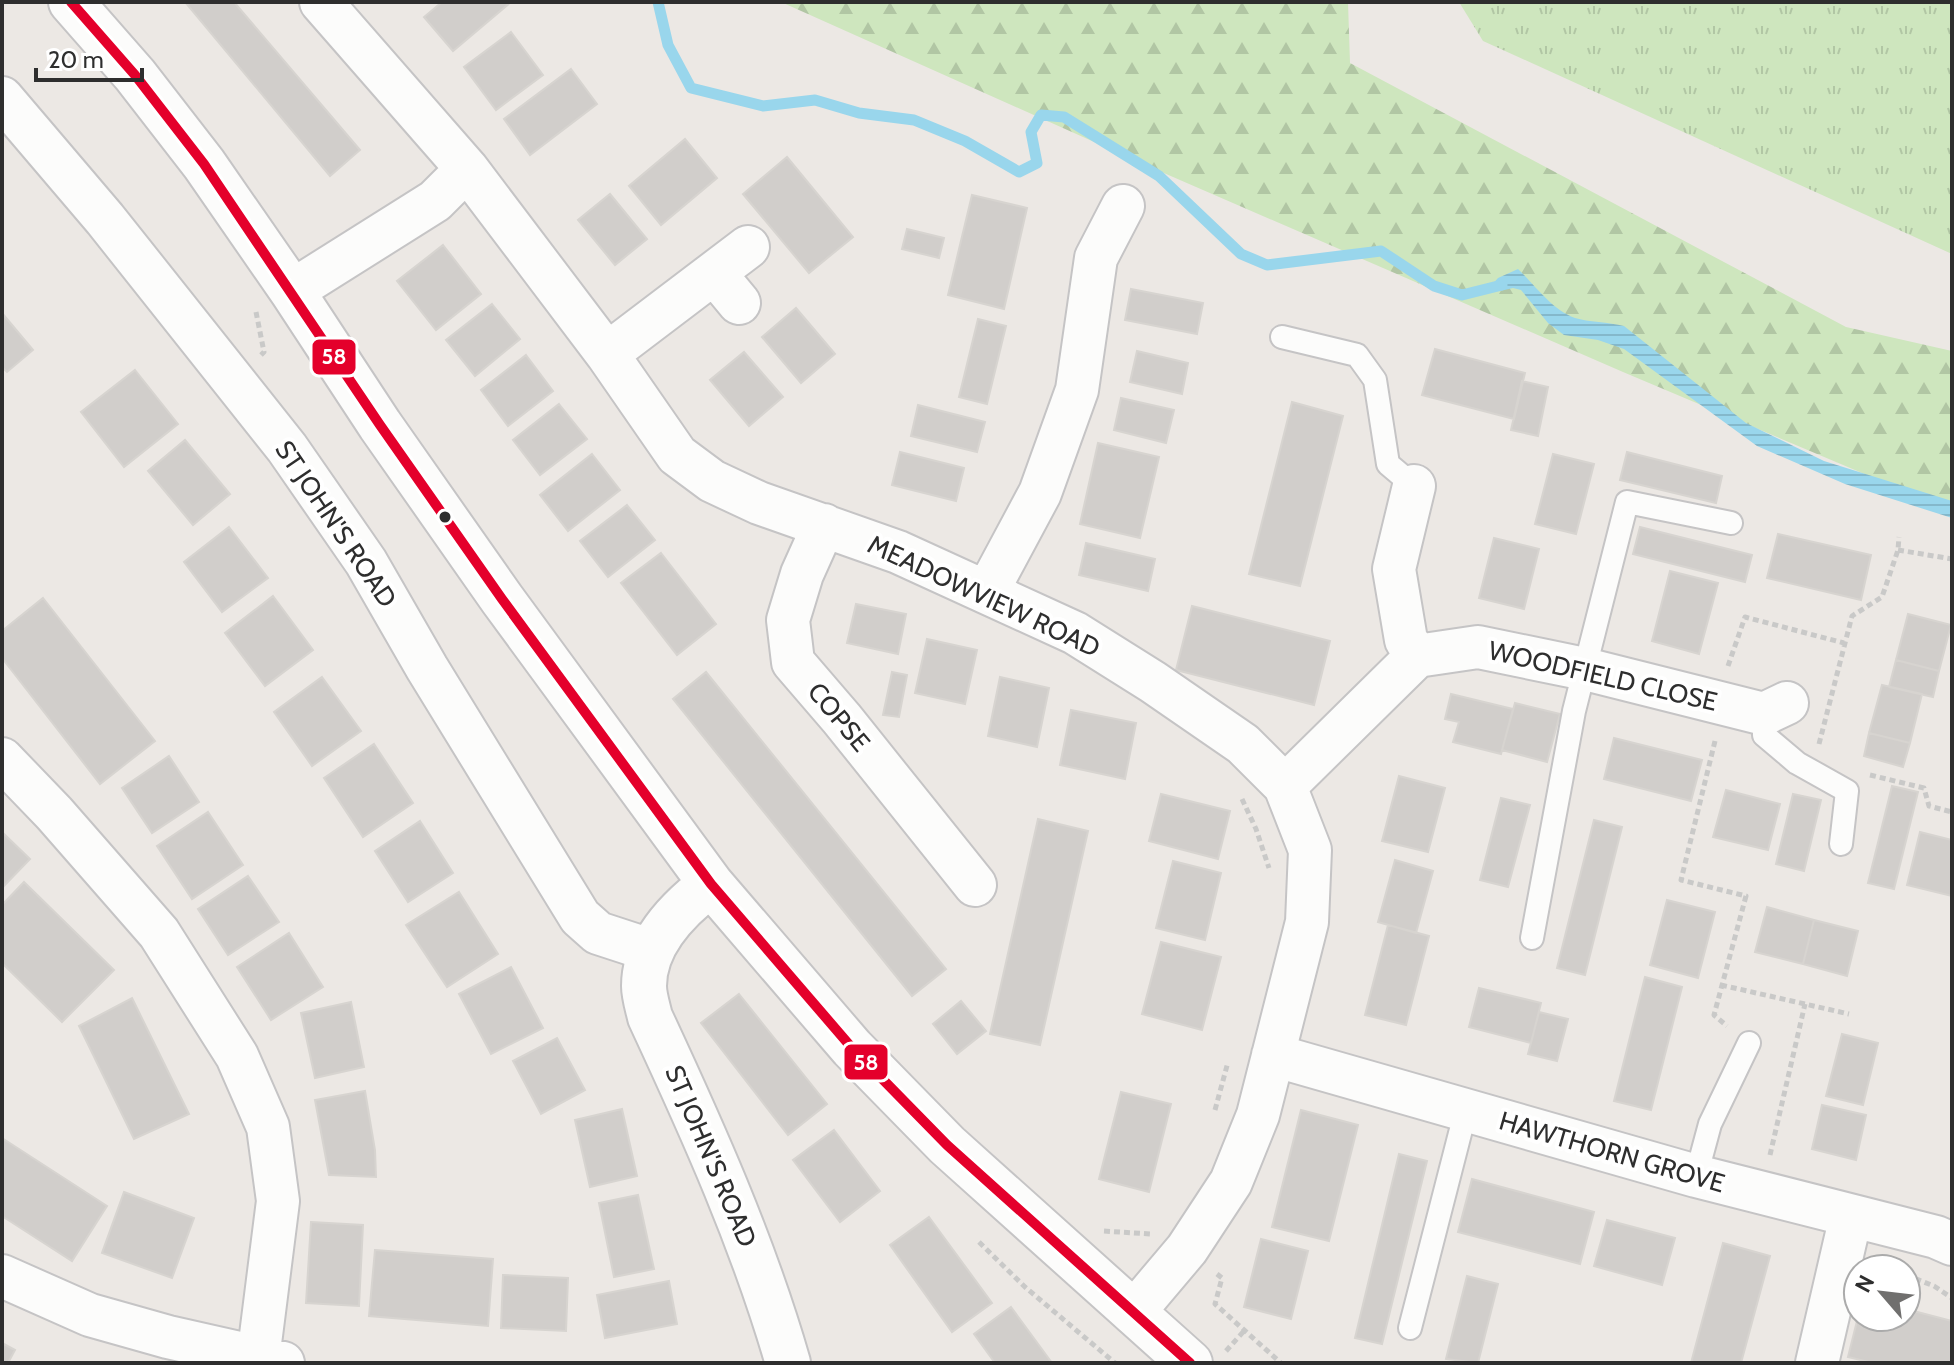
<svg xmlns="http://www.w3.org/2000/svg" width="1954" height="1365" font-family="Cabin,sans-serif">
<defs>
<pattern id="grass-tufts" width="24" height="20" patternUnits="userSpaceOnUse" patternTransform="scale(2)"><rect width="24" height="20" fill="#cee6be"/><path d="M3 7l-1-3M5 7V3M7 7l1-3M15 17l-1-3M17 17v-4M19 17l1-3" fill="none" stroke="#b1c6a4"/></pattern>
<pattern id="forest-firs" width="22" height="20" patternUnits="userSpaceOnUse" patternTransform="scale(2)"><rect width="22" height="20" fill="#cee6be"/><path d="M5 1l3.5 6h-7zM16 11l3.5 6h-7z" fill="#b1c6a4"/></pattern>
<pattern id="water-rules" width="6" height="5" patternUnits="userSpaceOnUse" patternTransform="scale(2)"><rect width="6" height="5" fill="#99d6ec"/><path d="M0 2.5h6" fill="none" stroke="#84b8cb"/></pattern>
</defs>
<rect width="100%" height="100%" fill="#ece8e4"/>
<path fill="url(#grass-tufts)" d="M1459,2H1952V254L1483,41Z"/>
<path fill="url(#forest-firs)" d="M781,2H1348L1350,63L1846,327L1952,351V511L1623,372L1150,167Z"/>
<path fill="url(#water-rules)" d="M1518,269C1536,286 1551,309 1575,318C1588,322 1609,322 1624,326L1746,423L1824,461L1952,501V518L1845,484L1757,446L1624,349L1598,340L1564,335L1548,323L1521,290L1513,288L1500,291L1489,288L1498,278Z"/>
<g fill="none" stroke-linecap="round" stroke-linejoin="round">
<path stroke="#99d6ec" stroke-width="11" d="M658,2L668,45L691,88L763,106L815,100L859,113L914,120L965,141L1019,172L1037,163L1031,132L1041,115L1064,117L1159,176L1241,254L1267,265L1381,251L1434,286L1462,295L1502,285"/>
</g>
<path fill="#d1cecb" stroke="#d7d4d0" stroke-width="2" d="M185,2H234L360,150L330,176Z
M442,2H511L453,51L424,17Z
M511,32L543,75L496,110L464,67Z
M571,69L597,104L530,155L504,119Z
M685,139L717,178L661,225L629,186Z
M787,157L853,237L809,273L743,194Z
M610,194L647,239L615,265L578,220Z
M972,195L1027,208L1004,309L948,295Z
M907,229L944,238L939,258L902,249Z
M443,245L481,294L436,330L397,281Z
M1131,289L1203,303L1197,334L1125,320Z
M492,304L520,339L475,376L446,340Z
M796,308L835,354L801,383L762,337Z
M2,313L33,350L7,372L2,367Z
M978,319L1006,326L987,404L959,397Z
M1435,349L1525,373L1514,419L1422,395Z
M1137,351L1188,363L1182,394L1130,382Z
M744,352L783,397L749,426L710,380Z
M526,355L553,391L508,426L481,390Z
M135,370L178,424L124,467L81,412Z
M1522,381L1548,387L1538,436L1511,430Z
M1121,398L1174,410L1166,443L1114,430Z
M1292,402L1343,416L1300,586L1249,574Z
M559,404L587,439L540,475L513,440Z
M918,405L985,422L977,452L911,436Z
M185,440L230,494L193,525L148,471Z
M1098,443L1159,457L1140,538L1080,524Z
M900,452L964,468L956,501L892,485Z
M1627,452L1722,476L1716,503L1620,480Z
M592,454L620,490L568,531L540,495Z
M1553,454L1594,464L1576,534L1535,524Z
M627,505L655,540L608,577L580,541Z
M229,527L268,578L222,612L184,562Z
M1640,527L1752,555L1745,582L1633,554Z
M1778,534L1871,555L1861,600L1767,578Z
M1494,538L1539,549L1524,609L1479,598Z
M1086,543L1155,559L1148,591L1079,575Z
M661,553L716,624L677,655L621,583Z
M1670,571L1718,583L1699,654L1652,641Z
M273,596L313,650L265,686L225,633Z
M43,598L155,741L100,784L2,658V631Z
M856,604L906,614L898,654L847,643Z
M1192,606L1330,641L1314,705L1176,670Z
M1908,614L1951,625L1939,671L1896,660Z
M927,639L977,650L965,704L915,693Z
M1896,660L1939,671L1933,697L1889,687Z
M706,672L946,969L912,996L673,699Z
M892,672L907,675L899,717L883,715Z
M322,677L361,731L312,766L274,712Z
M1000,677L1049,688L1037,747L988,736Z
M1882,685L1922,694L1910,743L1869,733Z
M1451,694L1513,709L1501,754L1453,742L1459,722L1445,719Z
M1515,703L1560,714L1547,762L1502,750Z
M1071,710L1136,723L1125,779L1060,765Z
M1869,733L1910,743L1903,767L1864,756Z
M1614,738L1702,760L1691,801L1604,779Z
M374,744L413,803L363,837L324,778Z
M169,756L199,802L152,833L122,788Z
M1399,776L1445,788L1428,852L1382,841Z
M1892,786L1918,792L1894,889L1868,883Z
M1726,790L1780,804L1768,850L1713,837Z
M1161,794L1230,811L1218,859L1149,841Z
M1793,794L1821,800L1804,871L1776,864Z
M1501,798L1530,805L1508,887L1480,880Z
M208,812L243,865L192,899L157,846Z
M1038,819L1088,831L1040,1045L990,1034Z
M1594,820L1622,827L1585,975L1557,968Z
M420,821L453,873L408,902L375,851Z
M2,832L30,859L2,888Z
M1920,832L1952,840V896L1907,885Z
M1395,860L1433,871L1416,933L1378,922Z
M1173,861L1221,873L1205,940L1156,928Z
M248,876L279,922L228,955L198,909Z
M24,882L114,970L62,1022L2,963V905Z
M459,892L498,954L447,987L406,925Z
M1667,900L1715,912L1698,978L1650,965Z
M1767,907L1814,920L1803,964L1755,952Z
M1814,920L1858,931L1847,976L1803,964Z
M1388,925L1429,936L1406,1025L1365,1015Z
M289,933L323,987L271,1020L237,967Z
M1161,942L1221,957L1202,1030L1142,1014Z
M511,967L543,1028L491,1054L459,994Z
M1645,977L1682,987L1651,1110L1614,1101Z
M1479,988L1541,1003L1531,1043L1469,1027Z
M739,994L827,1104L788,1135L701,1023Z
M132,998L189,1114L134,1139L79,1026Z
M961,1001L986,1031L957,1054L933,1024Z
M351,1002L364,1067L315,1078L301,1013Z
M1539,1012L1568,1019L1557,1061L1528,1054Z
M1842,1034L1878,1043L1863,1105L1826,1096Z
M557,1038L585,1090L541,1114L513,1061Z
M365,1091L375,1150L376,1177L329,1175L315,1100Z
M1121,1092L1171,1104L1149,1192L1099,1179Z
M1822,1105L1866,1115L1856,1160L1812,1149Z
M622,1109L637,1176L590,1187L575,1120Z
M1301,1110L1358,1125L1329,1241L1272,1227Z
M834,1130L880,1191L840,1222L793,1160Z
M2,1138L107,1206L72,1261L2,1216Z
M1399,1154L1427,1161L1382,1344L1355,1338Z
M1472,1179L1594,1212L1580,1264L1458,1232Z
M124,1192L194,1218L172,1278L102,1253Z
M638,1195L654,1269L614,1277L599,1203Z
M929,1217L992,1303L952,1332L890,1245Z
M1607,1220L1675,1238L1662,1285L1594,1266Z
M311,1222L363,1225L359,1306L306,1303Z
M1261,1239L1308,1251L1291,1319L1244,1307Z
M1723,1243L1770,1256L1741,1363H1691Z
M375,1250L493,1259L488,1326L369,1316Z
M503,1275L568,1278L566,1331L501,1328Z
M1467,1276L1498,1284L1478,1363L1446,1359Z
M669,1281L677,1324L605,1338L597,1295Z
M1011,1307L1052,1363H995L974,1334Z
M1906,1309L1952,1321V1363H1873L1848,1357L1858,1317H1906Z
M2,1343L15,1350L8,1363H2Z"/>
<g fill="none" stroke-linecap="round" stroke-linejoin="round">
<g stroke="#c5c4c5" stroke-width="26">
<path id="service" d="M1282,337L1357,355L1375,380L1388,464L1414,486
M1764,714V735L1797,763L1847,791L1841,844
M1532,938L1574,711L1627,502L1731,523
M1696,1176L1710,1124L1749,1043
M1410,1328L1466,1110"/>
</g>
<g stroke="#c5c4c5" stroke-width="46">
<path id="minor" d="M321,2L467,169L607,354L677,455L712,481L759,503L898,552L1075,633L1153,682L1243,744L1285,786L1310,850L1307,922L1258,1115L1231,1182L1187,1249L1133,1313
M2,98L105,219L287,448L366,562L427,668L580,917L598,933L650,950
M715,274L739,303
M292,291L435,201L467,169
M607,354L748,247
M1414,486L1394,569L1406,640L1417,656
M824,525L802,574L788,620L793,662L842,719L975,885
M987,592L1040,493L1077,390L1096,258L1123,206
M2,759L54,813L159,933L237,1056L268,1127L278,1201L258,1359
M1285,786L1417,656L1478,647L1585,669L1764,714L1787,703
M1273,1055L1696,1176L1936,1237L1952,1244
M2,1276L90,1315L168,1337L283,1363
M1817,1363L1851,1216"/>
</g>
<g stroke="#c5c4c5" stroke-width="48">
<path id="tertiary" d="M71,2L135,75L204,164L292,291L380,425L502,599L711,884L852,1048L947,1145L1190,1363
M711,884C679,908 644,943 644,986C644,996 648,1008 650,1017C703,1131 753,1242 788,1363"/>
</g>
<path stroke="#c9c9c8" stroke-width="5" stroke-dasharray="6 4" stroke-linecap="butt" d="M256,312L264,352L261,355
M1898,550L1952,559
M1728,666L1745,617L1844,643
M1715,741L1681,880L1746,896L1714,1015L1727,1026
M1819,744L1852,616L1882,597L1898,550L1899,537
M1870,775L1924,788L1929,806L1952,812
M1242,799L1256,829L1269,868
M1721,985L1849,1014
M1215,1110L1228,1062
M1770,1155L1805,1004
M1104,1231L1150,1234
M979,1242L1025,1287L1115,1363
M1217,1274L1222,1278L1215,1304L1281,1363
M1906,1275L1934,1286L1952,1298
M1226,1351L1244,1331"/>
<use href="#service" stroke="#fcfcfb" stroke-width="22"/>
<use href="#minor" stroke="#fcfcfb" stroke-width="42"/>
<use href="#tertiary" stroke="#fcfcfb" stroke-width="44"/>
<g stroke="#fff" stroke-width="16">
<path id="bus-1" d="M71,2L135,75L204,164L380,425L502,599L711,884L852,1048L947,1145L1190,1363"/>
</g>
<use href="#bus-1" stroke="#e4002b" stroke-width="10"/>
</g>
<circle fill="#2e2e2e" stroke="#fff" stroke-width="3" cx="445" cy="517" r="7"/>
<g text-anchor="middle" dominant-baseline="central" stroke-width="8" stroke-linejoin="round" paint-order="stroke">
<g font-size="26" fill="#2e2e2e" stroke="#fff">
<text transform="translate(336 524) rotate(56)">ST JOHN'S ROAD</text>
<text transform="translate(984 596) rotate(25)">MEADOWVIEW ROAD</text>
<text transform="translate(1603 676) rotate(13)">WOODFIELD CLOSE</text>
<text transform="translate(839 717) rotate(50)">COPSE</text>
<text transform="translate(1612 1152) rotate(16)">HAWTHORN GROVE</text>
<text transform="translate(711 1156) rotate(67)">ST JOHN'S ROAD</text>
</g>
</g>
<g stroke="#fff" stroke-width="3">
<rect x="311" y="338" width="46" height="38" rx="8" fill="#e4002b"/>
<rect x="843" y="1043" width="46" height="38" rx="8" fill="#e4002b"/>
</g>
<g font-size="22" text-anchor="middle" font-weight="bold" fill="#fff">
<text x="334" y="364">58</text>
<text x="866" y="1070">58</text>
</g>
<rect width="1954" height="1365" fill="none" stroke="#2e2e2e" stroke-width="8"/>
<g transform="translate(1882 1293) rotate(298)"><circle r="38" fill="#ffffff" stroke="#ababab" stroke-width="2"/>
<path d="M0-6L14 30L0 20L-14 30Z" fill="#706f6e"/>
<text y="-12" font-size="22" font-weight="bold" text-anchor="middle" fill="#2e2e2e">N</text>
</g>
<path d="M36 68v12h106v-12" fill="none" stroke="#2e2e2e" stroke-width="4"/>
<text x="48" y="68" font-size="24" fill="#2e2e2e" stroke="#ffffff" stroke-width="6" paint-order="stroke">20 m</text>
</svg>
